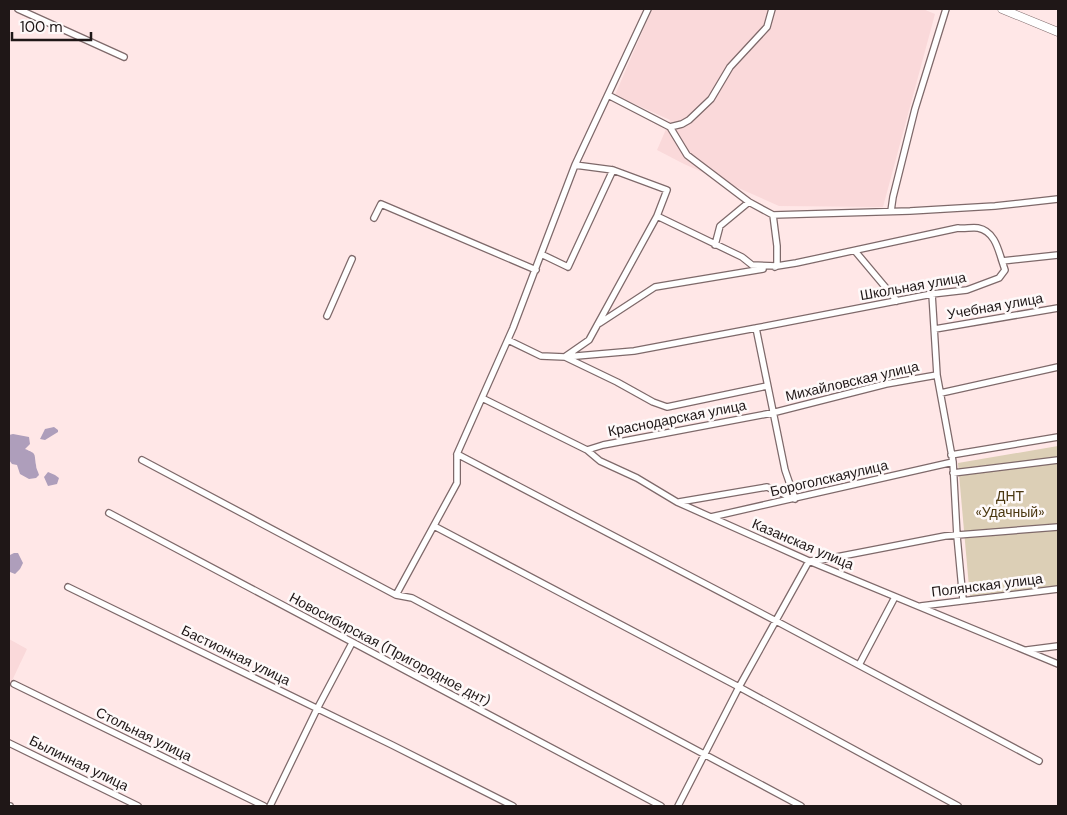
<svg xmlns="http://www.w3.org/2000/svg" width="1067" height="815" font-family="'DM Sans',sans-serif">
<rect width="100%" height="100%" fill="#ffe7e7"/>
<path fill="#fad9da" d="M652,9H923L935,14L883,207L779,206L684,164L657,150L670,120L615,95Z
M9,639L27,649L9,687Z"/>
<path fill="#dccfb6" d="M1058,446V587L970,598L958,463Z"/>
<path fill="#ae9ebb" d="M54,427L58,430V432L45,440L40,439L45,429Z
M13,434L29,437L30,444L25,449C37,454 34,453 36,465C36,469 38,471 39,475L36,478L29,479L20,474L17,465L12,464L9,460V435Z
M48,472L55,475L59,478L57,484L48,486L44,477Z
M14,553H18L23,563L20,569L15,574L10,572L9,560L10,555Z"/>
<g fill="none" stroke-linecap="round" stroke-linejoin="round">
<g stroke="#7e696a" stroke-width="8">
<path id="minor" d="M18,9L124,57
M608,95L670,127L682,124L689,120L711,99L730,67L767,27L772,9
M670,127L687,155L749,202L773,215L910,211L995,206L1058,199
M613,170L568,267L541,254L575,165L648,9
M891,211L893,197L915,109L946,9
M773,215L777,246V266L775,267
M657,216L742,257L752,265L777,266L796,263L958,228C964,229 972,227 978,228C994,231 998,248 1002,261
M374,218L381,204L536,270
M715,245L720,226L749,202
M855,251L897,301
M932,294L937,375L953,462L957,536L963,600
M327,316L352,259
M600,323L655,287L763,269
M756,328L932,294L967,290L999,278L1005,270L1002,261L1058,255
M935,329L1058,308
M508,340L541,356L565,357L617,382L653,402L667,407L767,386
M566,356L589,340L657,216L667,190L613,170L575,165
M565,357L634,351L756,328L785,470L795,499
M941,393L1058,367
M482,398L587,450L600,461L637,478L677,502L809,561L1058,664
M587,450L603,445L772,413L886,384L937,375
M457,454L776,621L1039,761
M951,455L1058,437
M142,460L396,595L412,598L801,806
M953,473L1058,460
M679,502L767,487L795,499
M109,513L661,806
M711,517L953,462
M434,526L739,687L958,806
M68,587L392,745L513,806
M396,595L457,483V454L513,328L541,254
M921,606L1058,589
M1027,650L1058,646
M859,665L895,597
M14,684L264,806
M9,743L138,806
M9,806H10
M270,806L317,709L352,643
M678,806L739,687L809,561L821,560L945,536L1058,527"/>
</g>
<g stroke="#7e696a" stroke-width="9">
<path id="secondary" d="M1002,9L1058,32"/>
</g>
<use href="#minor" stroke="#fff" stroke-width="5.5"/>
<use href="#secondary" stroke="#fff" stroke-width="8"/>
</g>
<g text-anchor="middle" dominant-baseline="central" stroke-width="5" stroke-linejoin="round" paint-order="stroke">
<g font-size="14" fill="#1f1717" stroke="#fef9f9">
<text transform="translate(913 286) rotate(-10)">Школьная улица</text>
<text transform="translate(995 306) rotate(-10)">Учебная улица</text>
<text transform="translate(852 381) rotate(-13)">Михайловская улица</text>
<text transform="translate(677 418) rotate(-11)">Краснодарская улица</text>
<text transform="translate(829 478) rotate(-13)">Бороголскаяулица</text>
<text transform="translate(803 544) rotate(23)">Казанская улица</text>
<text transform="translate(987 585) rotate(-7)">Полянская улица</text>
<text transform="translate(390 649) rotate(28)">Новосибирская (Пригородное днт)</text>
<text transform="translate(236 655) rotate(26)">Бастионная улица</text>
<text transform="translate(144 734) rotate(26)">Стольная улица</text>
<text transform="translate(79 763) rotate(26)">Былинная улица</text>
</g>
<g font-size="14" fill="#4b3811" stroke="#fef9f9">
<text x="1010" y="496">ДНТ<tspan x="1010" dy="16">«Удачный»</tspan></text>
</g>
</g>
<rect width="1067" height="815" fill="none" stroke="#1f1717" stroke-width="20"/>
<path d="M12 32v8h79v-8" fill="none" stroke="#1f1717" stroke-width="2.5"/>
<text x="20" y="32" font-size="15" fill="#1f1717" stroke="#fef9f9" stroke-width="4" paint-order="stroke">100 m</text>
</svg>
